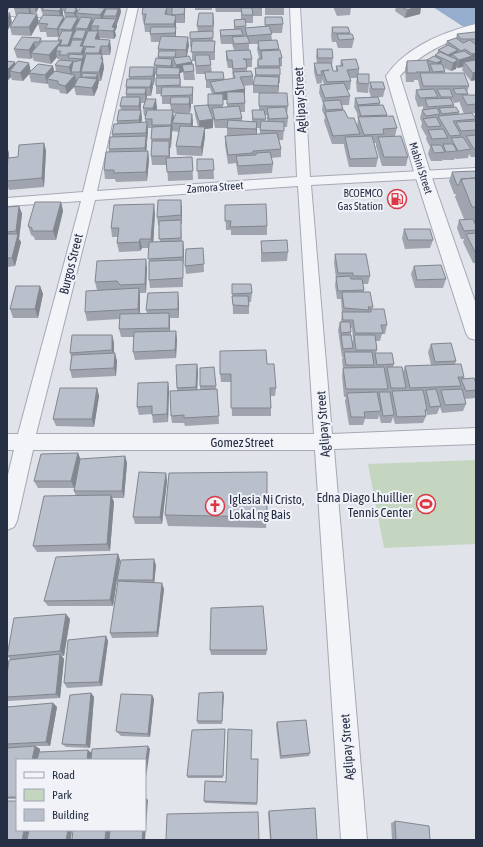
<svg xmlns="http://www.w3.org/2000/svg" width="483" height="847" font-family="'Asap Condensed',sans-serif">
<rect width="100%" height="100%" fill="#e0e3ea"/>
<path fill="#c4d5c0" d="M476,460V544L384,548L368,464Z"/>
<path fill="#97adce" d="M433,7H476V36V35Z"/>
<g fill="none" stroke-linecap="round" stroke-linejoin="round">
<g stroke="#a4a9b5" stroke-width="2">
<path id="minor" d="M128,7H138L97,191L297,177L290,7H300L310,177L476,168V176L311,185L332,434L476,428V444L334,449L367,840H341L315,450H33L17,521L14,527L7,530V479L14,450H7V434H18L81,201L7,206V198L83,192ZM298,186L314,434H36L95,200Z
M7,17L64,19L69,22L64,25L7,23Z"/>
</g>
<g stroke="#a4a9b5" stroke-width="2">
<path id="tertiary" d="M476,24V32C448,41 420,53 400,76L431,175L476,304V340L469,338L466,333L415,175L386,76C406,47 443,32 476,24Z"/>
</g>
<use href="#minor" fill="#f3f4f8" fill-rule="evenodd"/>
<use href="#tertiary" fill="#f3f4f8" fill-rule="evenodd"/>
</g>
<path fill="#9fa4af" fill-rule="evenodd" d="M15,7H39L36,13L31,14L39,22L31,36L12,35L10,27L16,16L14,8Z
M40,7H78L77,8L78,11L81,7H120L121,12L117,24V27L115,31L116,36L114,39L99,38V40L111,48L110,55H102L104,68L101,81H99V82L98,85V87L94,96L76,95L74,87L67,94L60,93L59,90L49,88L48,83L47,84L31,82L29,74L23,81L12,80L11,77L7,81V61L31,71L53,66L54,71H56L55,65L60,60V59H57V57L51,64L34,61L32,57L31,59L17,58L14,49L41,38L42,41H58V40L59,35L58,37H47L46,32H40L38,23L43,15ZM62,11H64V12L65,18L64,19V16H63Z
M143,7H185V23H176V37L189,45L187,56L193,64L194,71L195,80H184L183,72L180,73L181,87H193V104H191L190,113H173L174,119L192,114L193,127H198L195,115L194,106L208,105L212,94L210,88H206V74H196L195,61H192V47H190V39L198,32L197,26L213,13V41H215V60H210L212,72H223L224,80L233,79L232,68H228L226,59V51L234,50L232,44H221L220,38V30L234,29V20L241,19V12H216L215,7H242V8H244V7H262V16H253V23H245L246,28L265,26V17L283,24L282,33H271L272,40L279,49L282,58V66L280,67V83H279L278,93L288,106L287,114L288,118L287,127H284L283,140H279L281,149V157L271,158L273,164L272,173L238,175L236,163L228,164L225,145V136H227V128H215L212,114H211L213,128L205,129V136L202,156L177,155L176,146L179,132L173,131V128L172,133H171V148H170V158L192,157L193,180L168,181L167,165H152L151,156L152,146L151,139L152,128H148V131L147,142H146V151H148L149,160L147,181L116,182L115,179H105L104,170L109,152V149L112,137V134L117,123V121L121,110L120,106L126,97V87L129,79V77L154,67L155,75L154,85H152L151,96H147L146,99L157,108L156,110H171L170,104H162V94H156V74H155L154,65L158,58V49L160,42H151L150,32H145L144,24V22H143L142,14ZM249,44H258L257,49L259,58L258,59L257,68H255V76L253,85V93H259V110H252V121H242V118L240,112H245V89L243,86L253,85V76L247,71V67H252V59L249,50ZM223,100H227V107H223ZM141,103H145L143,108L144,116H146L145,122L141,123L142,119L141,110ZM265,115H267V121H266ZM257,128H260V134H257Z
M195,7H212V10H195Z
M265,7H284V15H265Z
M334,7H351L350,15L337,16L334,9Z
M396,7H421L420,14L405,18L395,11Z
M332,27L350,33V34L354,39L352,48H338L336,42H332L331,36Z
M476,33V80L471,81L462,70L463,67L457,68L456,67V69L451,71L444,68L445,71V73L469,86L467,92L468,94L467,95H476V113L464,114L460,104V102L454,103L452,100V101L454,105V107L459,112V114L475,117L476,113V157H471L469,154L468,158L456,159L455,158L454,160H443V159L442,161H431L428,154L430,147L426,139L427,135L426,136L421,127L422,123L420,118L422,110H423V106L418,107L415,98L416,90L420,89L418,80H414V82H406L405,69L407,61H427V60L435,56V55L437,54L438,50L445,46L447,41L456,38L457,34Z
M317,49L333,58L332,66L333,71H336V66H340L341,60L359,69V74L369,84L368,93L357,92L356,82L357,78H350L351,81L350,90H347L350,96L349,105H342L343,109V110L348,118L357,126L358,119L357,113L354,107L355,98L371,97L369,91L370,82L385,89L383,97H378L380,103V105L387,115V117L397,128L395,136L408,157L406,166H382L376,146V143H374L378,158L376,167H349L344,146V144H332L324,121L325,117L322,110L323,103L319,93L320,85L324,84L322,79V83L317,84L314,72V63H317L316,57Z
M44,143L46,151L44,187L9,190L7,185V146L9,154V158L18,157Z
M197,159H213L214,179H198Z
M452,172L476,173V263H473L463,242L464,239H461L457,228L459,220L464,219L455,197L456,194H454L449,181Z
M392,192L406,197L405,201L392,202L391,197Z
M61,202L63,211L56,240H35L34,237L31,235L28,226Z
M225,205L267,226V235H231V230H226Z
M19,206L22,214L19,239L21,242L15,266L7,267V207Z
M182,208V224H181L182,241H183L184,250L183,266V287L150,288L149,280V248H142L140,251L119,252L117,243L118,237H112L111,228L155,213L153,242H160L159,225H158L157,217Z
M404,229L433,240L430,248L405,249L402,238Z
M261,241L288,252L287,261L261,262Z
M203,248L204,272L186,274L185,266Z
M335,254L370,276L368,284H363L364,290V292L373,307L372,309L387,325L385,334H382L380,341H376L377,350L376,353L394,364L393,367L403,372L405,366L431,365L428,352L431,344L456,361L455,364L464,377V378L476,383V396L475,398L465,399L466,404L463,411L442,413L440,407L437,414L427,415L426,411L425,413L426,416L423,423L395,424L393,417L391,423H381L379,415L378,419H365L363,425H349L345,401L346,397H344L342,376L343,368L342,360L343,357H342L338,330L340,322H341L342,313L341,299H337L335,285L336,278L334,263ZM351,328H352L353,339L352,343L351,335Z
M414,266L446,279L443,288H415L411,274Z
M147,268L146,293H140V313H147L146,310L179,301V318H170V331L177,339L176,358L135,360L133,352L134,337H121L119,329L120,319L87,321L85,312L97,290L95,282Z
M232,284L252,293L251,302H249V314H233Z
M40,286L43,294L38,318H13L10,309Z
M112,335L114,343V353L117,361L116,376L72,378L70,370L71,357L70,353Z
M197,364L198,372L197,390H200V368L214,367L216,389H217L219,424L185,426L184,423H172L171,416L177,391V388Z
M267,364L276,388L275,396H271V416H232L231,382H221L220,374Z
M168,382L169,390L168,422L153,423L152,414L139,415L137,407Z
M97,388L99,396L94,427L56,426L53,419Z
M78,453L80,460L125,456L127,463L124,498H112L114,502L110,551L37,552L33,546L76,496L74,491V488H38L34,481Z
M166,473L167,481L162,524H135L133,517Z
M165,515L267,517L266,528L168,526Z
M118,554L120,560L113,606H48L44,601Z
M156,565L154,582L164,589L158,637L112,638L110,633L118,582L117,580Z
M70,619L64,656H62L64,659L60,698L8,701L7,700V675L11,660L7,656Z
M106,636L108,641L102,686L67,688L64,683Z
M210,650H267L266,655H211Z
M223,692L222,724H198L197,721Z
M91,693L94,697L90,748L66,747L62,744Z
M152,695L154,699L150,737L121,736L116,731Z
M53,703L57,707L50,746H36L40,749V752L92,753L91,760H17V799H7V748L30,747L7,748V707Z
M277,722L310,753L309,756L280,759L276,725Z
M225,729L223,778H188L187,776Z
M251,759L257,803V805L205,803L204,801L226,782Z
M269,811L317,840H270L268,813Z
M395,821L430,840H392L391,823Z"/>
<path fill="#82868e" d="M7,7H10L7,12Z
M28,7H30L31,13L30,16L28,8Z
M35,7H39L36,13Z
M59,7H62L63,12V16L60,20L59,11Z
M74,7H78L77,8L78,13H76L77,19L76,21L74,13Z
M118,7H120L121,12L117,24L116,16L118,10Z
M167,7V15L165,14Z
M185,7V23L184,14Z
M417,7H421L420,14L405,18L407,10Z
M105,8L106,16H103L104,20L102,23L100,15Z
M10,13L12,22L8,30L7,19Z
M213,13L214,22L213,35Z
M37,14L39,22L31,36L29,27Z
M64,16L65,24L58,29L59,35L58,37L57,29Z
M176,16V42L174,24Z
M78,17L80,26L75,28L76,33L72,38L73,44L69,53L68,45L72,34L71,30Z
M92,18L94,26H91L92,30L88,37L87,29Z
M116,19L117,27L115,31L116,36L114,39L113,31L112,27Z
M86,30L88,38L84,46L83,39Z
M98,31L100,39L96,48L95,39Z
M188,37L189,45L186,59V50Z
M83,40L85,53H84L86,63L81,72L82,77H81V81L80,72L82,58L80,46Z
M110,40L111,48L110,55L108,46Z
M61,41L62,45H60L61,51H56L57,57L51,64L49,55Z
M34,42L36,50L31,53L32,57L31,59L29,50Z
M101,46L104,68L101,81L99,72L100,62L99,53Z
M458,50L456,57L452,54L450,61L446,60L448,55Z
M476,53V60L464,62L463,67L457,68L459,60L472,56V54Z
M172,59L173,67L171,74V66Z
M442,60L440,68L435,71L437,63Z
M458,60L456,69L451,71L453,63Z
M73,61L74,69L71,72L72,74L71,75L69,67Z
M15,62L18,70L10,71L11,77L7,81V70Z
M192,62L193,71L182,65L183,72L180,73V94L179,75L177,73L176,65Z
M29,63L31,72L23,81L20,73Z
M53,66L55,75L47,79L48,83L47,84L45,75Z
M154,67L155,75L154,85L153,76Z
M476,72V80L471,81L473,73Z
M98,74L99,82L98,85V87L94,96L92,88L96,79V77Z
M75,75L77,84L67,94L65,86Z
M279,77V86L278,95V86Z
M152,79L153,87L151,96L150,87Z
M193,87V104L192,95Z
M146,88L147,97L146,103L145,94Z
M245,89V97L227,92V100H223V113V100L215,101V93Z
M140,97L141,105L140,113L141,110L142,119L140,129L139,120L140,114L139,106Z
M190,97L191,106L190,113L189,104Z
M156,99L157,108L154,117L153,108Z
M173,110L174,119L172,123L173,128L172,133L171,125Z
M192,114L193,122L192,132L191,124Z
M213,119V128L205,129V136L202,156L199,121Z
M147,122L148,131L147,142L146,133Z
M257,122V130L256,138V129Z
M171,126L172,135L171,148L170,139Z
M146,136L147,145L146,156L145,148Z
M169,141L170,149L169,165Z
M44,143L46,151L44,187L42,178Z
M7,146L9,154L7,172Z
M148,151L149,160L147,181L146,172Z
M181,200L182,208V224L181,215Z
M61,202L63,211L56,240L53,231Z
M154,204L155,213L153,248L151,239Z
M19,206L22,214L19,239L21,242L15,266L12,258L17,235L16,231Z
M140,239L142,248L140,251L139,242Z
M183,241L184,250V266L183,257Z
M146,259L147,268L146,293L145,284Z
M40,286L43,294L38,318L35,309Z
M139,288L140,296V318L138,309Z
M178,292L179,301V318L178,309Z
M169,313L170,321V336L169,328Z
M176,331L177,339L176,358L175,350Z
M112,335L114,343V359L112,350Z
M115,353L117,361L116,376L114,368Z
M197,364L198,372L197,395L196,387Z
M168,382L169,390L168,422L167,414Z
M97,388L99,396L94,427L92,419Z
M78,453L81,460L74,488L71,481Z
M125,456L127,463L124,498L122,491Z
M166,473L167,481L162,524L160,517Z
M111,495L114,502L110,551L107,544Z
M118,554L120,560L113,606L110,600Z
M154,559L156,565L154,586L153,580Z
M162,583L164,589L158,637L157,632Z
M66,614L70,619L64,656L60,651Z
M106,636L108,641L102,686L99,682Z
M60,654L64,659L60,698L56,694Z
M223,692L224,696L222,724V721Z
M91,693L94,697L90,748L86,745Z
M152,695L154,699L150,737L148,734Z
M53,703L57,707L50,746L46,742Z
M35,746L40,749L38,760H32Z
M148,746L150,749L145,785V766Z
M88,750L92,753L91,760H87Z
M146,798L148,800L145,840H142L143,830H145V808Z
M24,830H29L27,840H22Z
M68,830H72L71,840H66Z
M106,830H110L109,840H105Z"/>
<path fill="#b9bfcb" stroke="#82868e" d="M15,7H28V8H14Z
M44,7H59L61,8L59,11L42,10Z
M67,7H74V8H77L74,13L64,12Z
M81,7H88L105,8L100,15L76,13Z
M101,7H118V8Z
M143,7H167L165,14L176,16L174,24H144L146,14H142Z
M172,7H185L184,14L172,15Z
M244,7H262V8Z
M402,7H417L407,10Z
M241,8H252L253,15H242Z
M106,9H118L116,16H103Z
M7,13H10L7,19Z
M18,13L37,14L29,27H10Z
M199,13H213V26H197Z
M43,15L64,16L57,29L45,28L48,24L38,23Z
M66,17H78L71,30L58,29Z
M81,17L92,18L87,29L75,28Z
M265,17H282L283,24L265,25Z
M95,18L116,19L112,27L115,28L113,31L97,30L99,26H91Z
M245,19L246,26L235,27L234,20Z
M269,26L272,34L247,36L245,28Z
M151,27H176L175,33L150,34Z
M332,27H348L350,33H333Z
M241,29L243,35L221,36L220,30Z
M76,30H86L83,39L72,38Z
M62,31H73L68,45H60L62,40H58Z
M88,31H98L95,39L110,40L108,46H101L99,53H84L86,47H95L82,46Z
M213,31V38L190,39V32Z
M475,32L476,33V39H461L457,34Z
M337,34H352L354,39L339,40Z
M161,36L188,37L186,50L158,49Z
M247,36L250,43L234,44L232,37Z
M22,37L41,38L39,42H34L29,50L14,49Z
M456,38L463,43L470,40L476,45V53L472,54L465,49L461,51L447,41Z
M72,40H83L80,46H84L81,53H68L67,55H59L61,51H56L58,46H70Z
M277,40L279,49L259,50L258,41Z
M42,41H61L49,55L31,53Z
M192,41H215L214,52H191Z
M448,45L458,50L448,55L438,50Z
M317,49H332L333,58H318Z
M250,50L252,59H243L246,60L247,68L233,69L232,60H228L226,51Z
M280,50L282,58H279L280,66H258V59H262L261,51Z
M159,51H176L175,57H158Z
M464,51L472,56L459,60L452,54Z
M440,52L458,60L453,63L435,55Z
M70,54L84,55L82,59L68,58Z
M86,54H102L101,59H103L99,72H81Z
M195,55H209L211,65L196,66Z
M189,56L192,62L176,65L173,58Z
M434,56L442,60L437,63L427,60Z
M156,58L172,59L171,66L154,65Z
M356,59L359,69L347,70L351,81L327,82L323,71L329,70L321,71L322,75H317L314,63H331L333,71H338L336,66H343L341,60Z
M59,60L73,61L69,67L55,65Z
M82,60L80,72H71L73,62Z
M427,60L430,72H416V73H407V61Z
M476,60V72L473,73L464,62Z
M7,61L15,62L7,70Z
M18,61L29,63L20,73L10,71Z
M38,64L53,66L45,75L29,73Z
M193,64L194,71L184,72L182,65Z
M430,64H442L445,71L433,72Z
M130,67H154L153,76L129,77Z
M157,67L180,68L179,75H156Z
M255,68H280V75H256Z
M55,71L75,75L65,86L58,84V81L47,79Z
M251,71L253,76L240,77L245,89L215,93L210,82L235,78L233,72Z
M205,72H223L224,79L206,80Z
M83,73L98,74L96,77H81Z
M420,73H464L469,86H423Z
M357,74H369V84L358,83Z
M255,76L279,77L278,86L253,85Z
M79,77L97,79L92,88L74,86Z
M156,78H180V85L156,86Z
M127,79H152L150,87H126Z
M370,82H383L385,89H372Z
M344,83L350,96L325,98L320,85Z
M162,87H193L192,95L161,96Z
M127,88H146L145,94H126Z
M465,88L468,94H456L453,89Z
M434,89L438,97L420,98L416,90Z
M437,89H450L453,97H441Z
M227,92H244L245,103L227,104Z
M259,93H287L288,106H259Z
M208,94H223V105H208L213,119L199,121L194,106L208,105Z
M462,95H476V104L467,105Z
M122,97H140L139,106H120Z
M171,97H190L189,104H170Z
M378,97L380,103L358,105L355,98Z
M450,98L454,105L428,107L425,99Z
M146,99H156L153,108H143Z
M340,100L343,109L326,110L323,101Z
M383,105L387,115L361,116L358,106Z
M239,106L242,118L215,120L212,108Z
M285,107L288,118L269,119L267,108Z
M456,107L459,112L442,114L439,108Z
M437,108L440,114L426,116L422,110Z
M119,110H141L139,120L117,121Z
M147,110H173L171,125H152V119H145Z
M252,110H264L266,119H253Z
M344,110L348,118H354L360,134L333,136L325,112Z
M176,113L192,114L191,124L172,123Z
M472,113L476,119L453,121L461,135L450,136L438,116Z
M393,116L397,128L383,129L384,134L364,135L358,117Z
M436,117L441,126L428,127L423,119Z
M228,120L257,122L256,129L227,128Z
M261,121L284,122V131L260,130Z
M476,121V130L461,131L456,122Z
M147,122L146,133L112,134L114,124Z
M171,126L170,139H151L152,127Z
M180,126L205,127L201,147L176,146Z
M443,129L448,138L432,139L428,130Z
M277,133L281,149L253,151V153L228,155L225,136Z
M476,135V149H474L466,136Z
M146,136L145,148L109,149L110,137Z
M372,136L378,158L350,159L345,137Z
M401,136L408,157H384L378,137Z
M463,137L471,149L458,151L451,138Z
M152,141H169V156H151Z
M44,143L42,178L7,181V171L8,158L18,157L19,145Z
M443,144H453L457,151L446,152Z
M431,145H441L445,152L434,153Z
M148,151L146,172L114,173V170H104L106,152Z
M270,152L273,164L238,166L236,156L256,155V153Z
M192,157L193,171L167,172L166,158Z
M197,159H213L214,170L197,171Z
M475,171L476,173V178L461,179L459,185H457L452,172Z
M476,178V207H472L461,179Z
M392,192H404L406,197H393Z
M158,200H181V215L157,217Z
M35,202H61L53,231H32V228L28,226Z
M154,204L151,239H140L139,242L117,243L119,228H111L114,205Z
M266,204L267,226L230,227L231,221H225V205Z
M19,206L16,231L7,232V207Z
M473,219L476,226V230L464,231L459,220Z
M181,220V238L159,239V221Z
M404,229H430L433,240H408Z
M476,233V254L466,234Z
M7,234H18L12,258H7Z
M287,240L288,252L262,253L261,241Z
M183,241V257L148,259L149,242Z
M203,248L204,264L185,266L186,249Z
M335,254H366L370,276H353V273H338Z
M146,259L145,284L120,285L117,281L95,282L97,261Z
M183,260V278L149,280V261Z
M441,265L446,279L417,280L414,266Z
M350,276L351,279H362L364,290L338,291L336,277Z
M232,284H251L252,293L232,294Z
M16,286H40L35,309H10Z
M139,288L138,309L85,312L86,291Z
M178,292V309L146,310L148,293Z
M342,292H370L373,307H368L369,310L344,308Z
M232,296H248L249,306L233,305Z
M371,309H384L387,325H381L383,333H355L353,320H343L342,312H371Z
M169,313V328L119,329L120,314Z
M340,322H350L351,332L341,333Z
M176,331L175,350L133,352L134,332Z
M72,335H112V350L70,353Z
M341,335H351L353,348L343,349Z
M354,335H375L377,350H356Z
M451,343L456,361L435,362L431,344Z
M266,350L267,364H274L276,388H270L271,408H231V374H220V351Z
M344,352H372L374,365H346Z
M115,353L114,368L70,370L72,355Z
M375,353H392L394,364L377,365Z
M197,364L196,387L177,388L176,365Z
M461,364L464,377H458L461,386L410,388L405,366Z
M214,367L216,386H200V368Z
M384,367L388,389H346L343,368Z
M387,367H402L406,388H391Z
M474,378L476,383V390L466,391L461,379Z
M168,382L167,414L152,415V406L137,407L138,383Z
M60,388H97L92,419H53Z
M217,389L219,416L184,418V415L171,416L170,391Z
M436,389L441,406L430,407L426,390Z
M462,389L466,404L445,405L441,390Z
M423,390L427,409L425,410L426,416L397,417L392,391Z
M377,392L381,411L364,412L365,417H351L347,393Z
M379,392H390L394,415L383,416Z
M78,453L71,481H34L41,454Z
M125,456L122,491H74L80,459Z
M139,472L166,473L160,517H133Z
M267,472V517L165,515L169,473Z
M111,495L107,544L33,546L44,496Z
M118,554L110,600L44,601L56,557Z
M154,559L153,580H117L121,560Z
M118,581L162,583L157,632L110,633Z
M263,606L267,650H210L211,608Z
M66,614L60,651L7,656L14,618Z
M106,636L99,682L64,683L68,640Z
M60,654L56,694L7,697V675L9,660Z
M223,692L222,721H197L199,693Z
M91,693L86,745L62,744L70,695Z
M121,694L152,695L148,734L118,732L116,731Z
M53,703L46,742L7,744V707Z
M306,720L310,753L281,756L277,722Z
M225,729L223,776H187L192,730Z
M228,729L252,730L251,759H258L257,803L204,801L205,781L226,782Z
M35,746L32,760H17V797H7V748Z
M148,746L145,766V760H91L92,749Z
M88,750L87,760H37L39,752Z
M7,801H17V830H24L22,840H7Z
M315,808L317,840H271L269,811Z
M258,812L259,840H166L167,814Z
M395,821L429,826L430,840H396Z
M29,830H68L66,840H27Z
M73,830H106L105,840H72Z
M110,830H143L142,840H109Z"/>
<defs>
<g id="fuel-ring" transform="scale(1)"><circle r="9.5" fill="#f0f2f8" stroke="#dd3743" stroke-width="1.5"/><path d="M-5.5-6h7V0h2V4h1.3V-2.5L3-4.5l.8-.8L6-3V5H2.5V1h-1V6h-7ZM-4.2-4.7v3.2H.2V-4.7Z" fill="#dd3743"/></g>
<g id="stadium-ring" transform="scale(1)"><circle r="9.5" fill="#f0f2f8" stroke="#dd3743" stroke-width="1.5"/><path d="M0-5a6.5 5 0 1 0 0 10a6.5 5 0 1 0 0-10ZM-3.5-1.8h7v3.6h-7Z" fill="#dd3743"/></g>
<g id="church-ring" transform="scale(1)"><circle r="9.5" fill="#f0f2f8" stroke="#dd3743" stroke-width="1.5"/><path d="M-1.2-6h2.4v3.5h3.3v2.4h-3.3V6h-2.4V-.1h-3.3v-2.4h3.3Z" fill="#dd3743"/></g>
</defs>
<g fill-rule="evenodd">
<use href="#fuel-ring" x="397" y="199"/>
<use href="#stadium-ring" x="426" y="504"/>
<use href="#church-ring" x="215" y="506"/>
</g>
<g text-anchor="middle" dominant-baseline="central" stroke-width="4" stroke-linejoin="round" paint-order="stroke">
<g font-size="11" fill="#262f44" stroke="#f0f2f8">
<text transform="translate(421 168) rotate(72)">Mabini Street</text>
<text transform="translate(215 187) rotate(-4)">Zamora Street</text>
</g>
<g font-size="11" fill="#262f44" stroke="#f0f2f8" text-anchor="end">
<text x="383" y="193">BCOEMCO<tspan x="383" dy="13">Gas Station</tspan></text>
</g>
<g font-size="13" fill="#262f44" stroke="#f0f2f8">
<text transform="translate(300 100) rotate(-93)">Aglipay Street</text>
<text transform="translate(71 264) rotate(-76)">Burgos Street</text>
<text transform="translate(323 424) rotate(-94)">Aglipay Street</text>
<text x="242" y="442">Gomez Street</text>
<text transform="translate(347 747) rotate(-94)">Aglipay Street</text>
</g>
<g font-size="13" fill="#262f44" stroke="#f0f2f8" text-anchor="end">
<text x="412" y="497">Edna Diago Lhuillier<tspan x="412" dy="15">Tennis Center</tspan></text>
<text x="229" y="499" text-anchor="start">Iglesia Ni Cristo,<tspan x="229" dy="15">Lokal ng Bais</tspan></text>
</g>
</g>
<rect width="483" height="847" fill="none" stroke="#262f44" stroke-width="16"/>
<rect x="16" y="759" width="130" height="72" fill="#f0f2f8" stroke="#9fa4b0"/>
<rect x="24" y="772" width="20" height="6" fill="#f3f4f8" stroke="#9fa4b0"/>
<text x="52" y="779" font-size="12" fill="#262f44">Road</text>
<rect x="24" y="789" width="20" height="12" fill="#c4d5c0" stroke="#9fa4b0"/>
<text x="52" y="799" font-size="12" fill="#262f44">Park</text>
<rect x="24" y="809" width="20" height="12" fill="#b9bfcb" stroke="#9fa4b0"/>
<text x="52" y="819" font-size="12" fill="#262f44">Building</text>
</svg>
